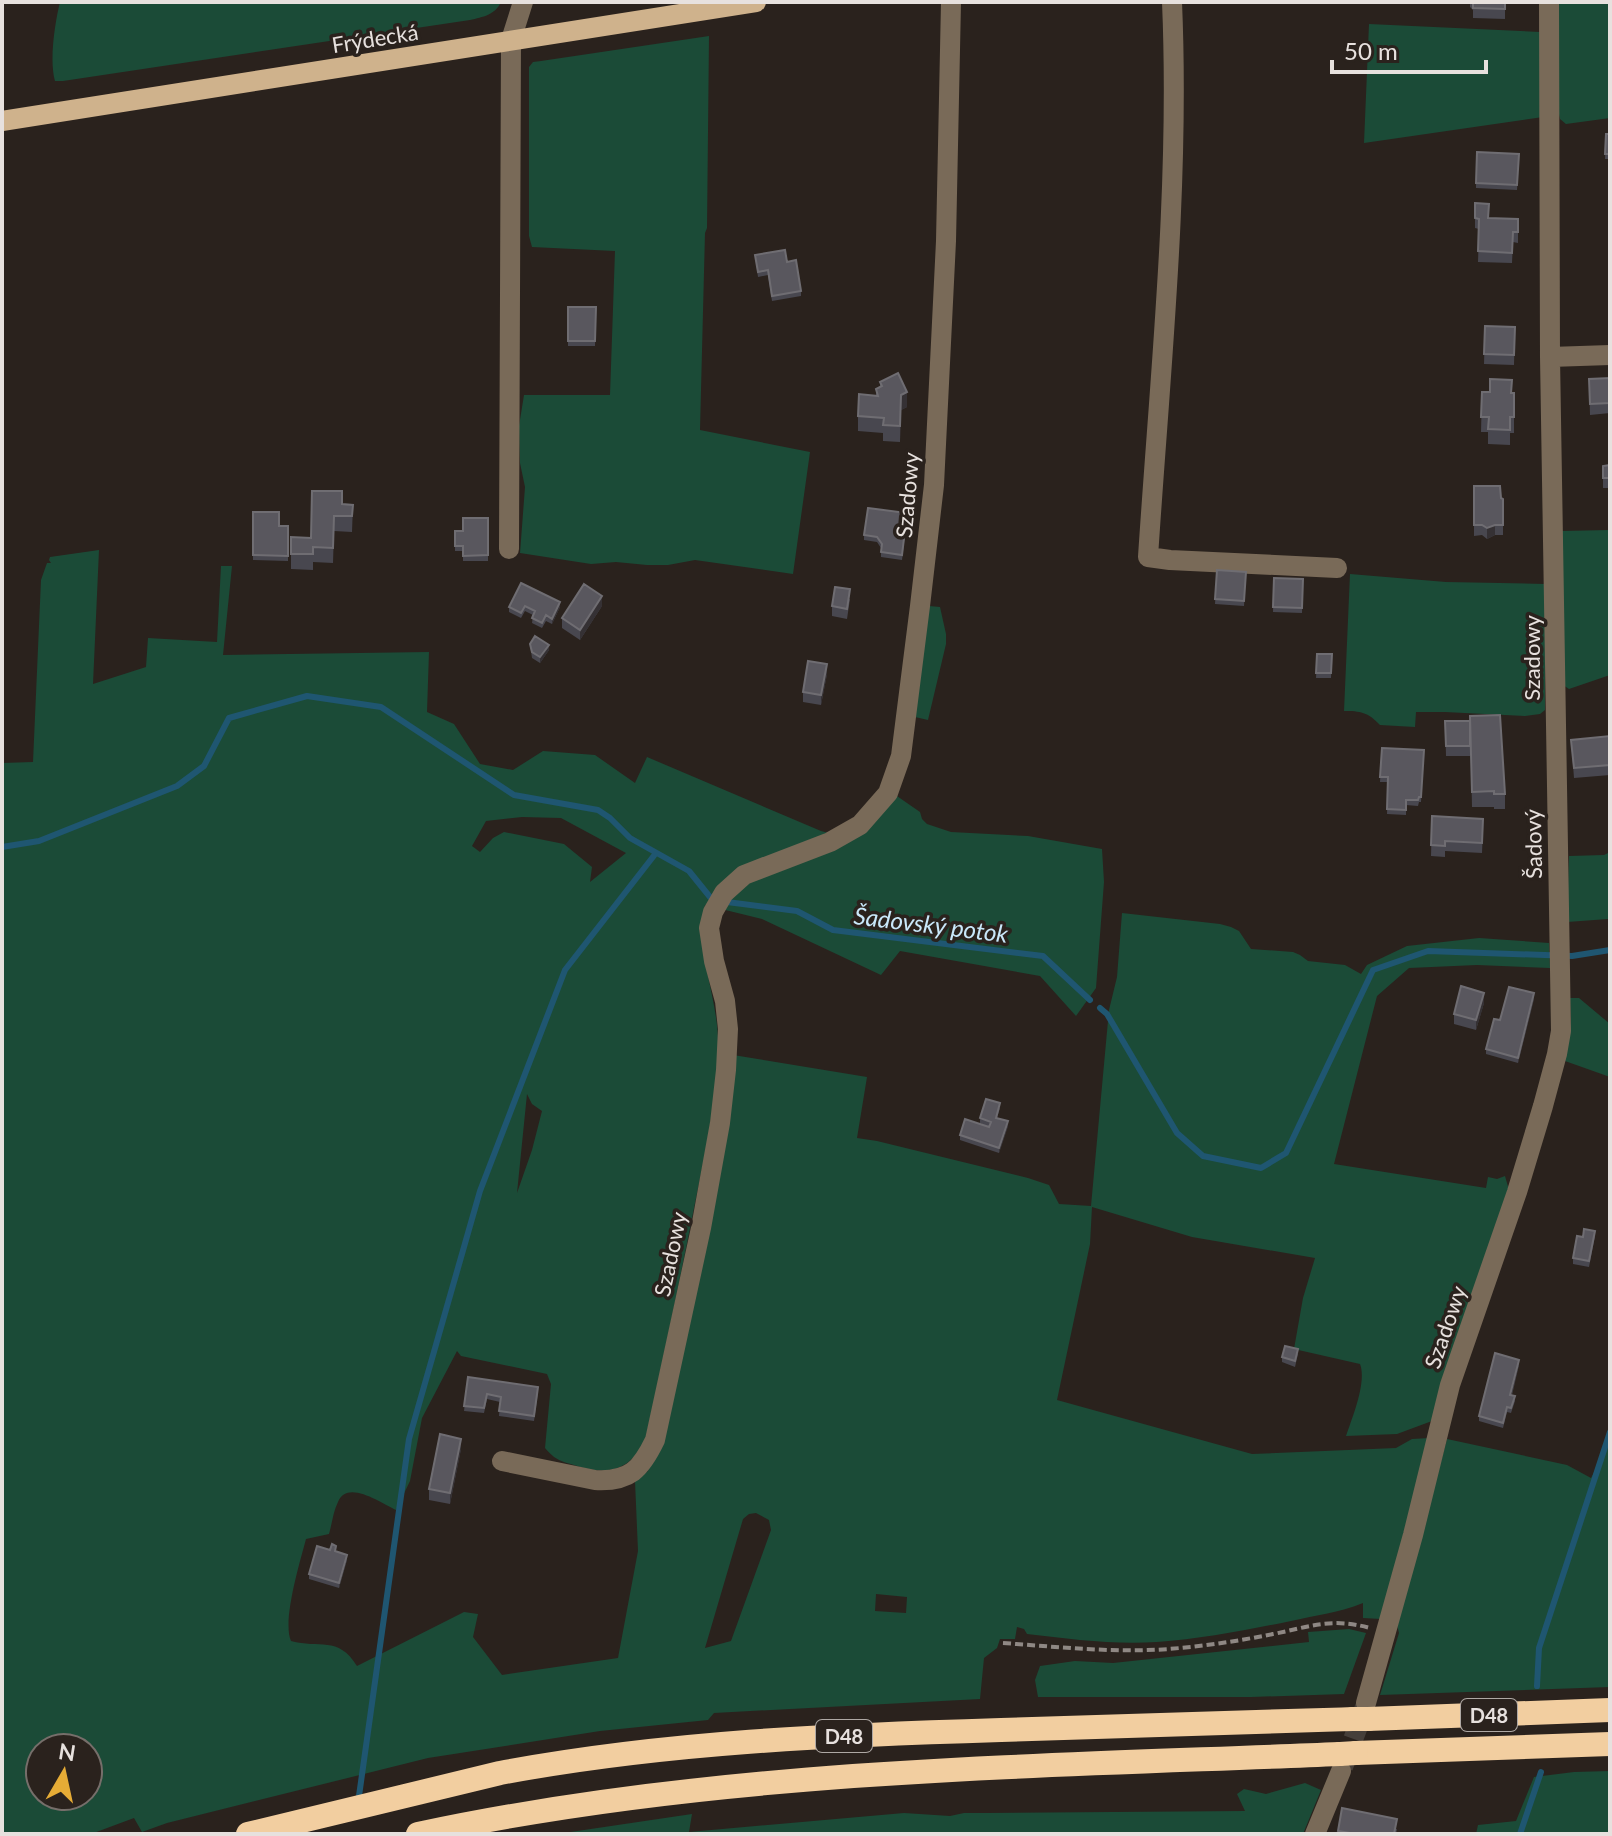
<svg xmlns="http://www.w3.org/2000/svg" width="1612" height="1836" font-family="Lato,sans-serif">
<rect width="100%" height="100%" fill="#2a221d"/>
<path fill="#1b4b37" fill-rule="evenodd" d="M60,2H501C495,15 483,17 470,20L63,81H55C49,61 55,22 60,2Z
M1556,2H1610V118L1566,124L1560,119L1556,100Z
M1369,24L1540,32L1543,117L1364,143Z
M709,36L707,228L705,233L700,430L810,452L793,574L695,560L668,565H647L616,562L591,564L520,553L525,487L520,463L519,426L524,395H610L615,251L532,247L529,236V67L533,62L541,61Z
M1610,530V675L1569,689L1563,685L1561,531Z
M99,550L93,684L146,667L148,638L217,642L221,566H232L223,655L429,652L427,712L454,724L480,764L513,770L543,751L595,755L635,783L647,757L821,831L851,839L894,794L920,812L922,819L927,824L951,832L1028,836L1102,849L1104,882L1096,988L1076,1016L1040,976L900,951L881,975L762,919L705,905C695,956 720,1000 718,1050C716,1105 704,1159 693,1213C678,1289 662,1365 645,1441C630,1470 608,1476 577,1466C561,1461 556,1461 545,1448L551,1384L547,1374L461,1356L457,1351L422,1418L410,1481L396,1510C381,1503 347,1479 338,1502C333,1512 332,1524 329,1534L306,1539C300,1562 282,1621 291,1641C319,1649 338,1635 357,1666L464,1612L478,1614L473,1637L502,1675L618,1658L638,1551L635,1481L648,1471L733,1055L867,1077L857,1138L877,1141L1028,1178L1049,1185L1059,1204L1091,1206L1109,1010L1117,977L1122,913L1220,924L1231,927L1239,931L1251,949L1293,952L1300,955L1308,961L1345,965L1361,974L1367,965L1407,946L1479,938L1549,943L1550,968L1477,965L1409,968L1377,996L1334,1164L1486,1188L1488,1177L1497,1179L1505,1176L1509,1190L1432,1421L1397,1434L1346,1436C1352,1418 1367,1382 1360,1364L1294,1349L1303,1298L1315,1258L1192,1237L1092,1207L1090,1244L1057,1400L1252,1454L1396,1448L1412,1439L1430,1438L1381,1619L1363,1618V1603C1338,1613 1317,1615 1291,1621C1247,1630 1202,1639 1157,1642C1114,1645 1070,1639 1027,1634L1024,1629L1017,1627L1015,1639H1000L997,1648L984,1658L980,1699L714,1713L708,1720L600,1731L428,1758L167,1823L142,1832L134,1818L91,1834H2V763L33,762L41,580L47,563H51L49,560L50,557ZM522,817L561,818L626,853L590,882L592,867L564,844L504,832L493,838L480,852L472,846L486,821ZM527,1094L532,1104L542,1111L532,1150L517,1193ZM756,1513L769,1520L771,1530L731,1641L705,1648L743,1519L749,1514ZM876,1594L907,1597L906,1613L875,1611ZM40,1748H88V1796H40Z
M1350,574L1446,582L1545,584V710L1540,714L1525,716L1445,712H1416L1415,727L1380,725C1368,712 1360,711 1344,711Z
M929,606L940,607L946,634V644L928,720L915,717Z
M1610,852V925L1608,919L1567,922L1569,856L1604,855Z
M1570,998H1579L1610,1024V1077L1565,1061L1571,1022Z
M1447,1439L1567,1465L1591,1478L1610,1442V1687L1380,1695L1399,1633L1397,1625Z
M1349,1629L1366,1633L1344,1694L1251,1697H1038L1035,1680L1040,1666L1075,1661L1113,1663L1309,1642L1308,1632Z
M1610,1771V1834H1476L1478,1825L1516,1821L1534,1777L1574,1772Z
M1305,1783L1321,1790L1303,1834H557L692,1814L689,1832L904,1813L950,1816L964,1813H986L1245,1811L1237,1794L1244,1789L1266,1794Z"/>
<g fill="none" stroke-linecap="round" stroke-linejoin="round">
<path stroke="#1f5671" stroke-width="6" d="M2,847L39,841L177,786L204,766L229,718L307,696L381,707L514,795L598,810L610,818L630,838L689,871L710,897L727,902L797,911L833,930L1043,956L1090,1000
M1100,1008L1107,1014L1177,1133L1203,1156L1261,1168L1286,1153L1373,970L1428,951L1572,956L1610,950
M1537,1686L1539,1648L1610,1432
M359,1796L409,1439L480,1191L565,970L656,853
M1520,1834L1541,1772"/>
<path stroke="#463f3a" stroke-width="20" stroke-dasharray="20 10" stroke-linecap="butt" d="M1343,1767L1365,1707"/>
<path stroke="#8f8884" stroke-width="4" stroke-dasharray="8 4" stroke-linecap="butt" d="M1003,1643C1059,1647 1114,1653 1169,1649C1204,1646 1239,1641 1273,1634C1310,1627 1330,1617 1370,1628"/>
<path stroke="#796a58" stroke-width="20" d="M1172,2C1180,187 1160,373 1148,557L1170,560L1337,568
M1550,357L1610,355
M509,549L511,40L523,2
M502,1461L595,1480C630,1482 641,1469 655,1440L701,1228L720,1123L726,1070L728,1029L725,1001L714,961L709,928L713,912L724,893L744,875L830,842L860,825L888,793L901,756L920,606L934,485L946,241L951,2
M1366,1703L1413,1535L1450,1385L1517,1192L1543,1106L1557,1054L1561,1031L1550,357L1549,2
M1315,1834L1341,1771"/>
<path stroke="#cfb28c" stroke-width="20" d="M2,121L756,2"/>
<path stroke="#f2cea0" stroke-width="24" d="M1368,1719L1610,1710
M1356,1753L1610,1744
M248,1834L500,1773C665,1742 834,1735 1001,1730C1119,1726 1236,1723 1353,1719
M418,1834C721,1769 1032,1767 1340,1754"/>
<path stroke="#f2cea0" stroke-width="24" d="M1353,1719H1368
M1340,1754L1356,1753"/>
</g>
<path fill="#48474f" d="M1470,2H1505V19L1473,18V10L1470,7Z
M1606,134H1610V159H1605Z
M1519,154L1517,190L1476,188V183Z
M1475,203L1489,218L1518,219V243L1513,242L1512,263L1478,262L1479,229L1475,228Z
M755,255L787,262L801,291V296L772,301L768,275L758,277Z
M568,307H596L595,346H568Z
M1485,326L1515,327L1514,365L1484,364Z
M1610,378V413L1590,415L1589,379Z
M880,382L907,407L901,410L900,442L883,441V433L858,431V416L876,396V389L880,387Z
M1482,392L1514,393V433H1510V445L1488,444V432H1481Z
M1610,465V508L1609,488H1603V466Z
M1474,486L1503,499V535H1495L1487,539L1482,535L1474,536Z
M342,504L353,505L352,532L334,531L333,563L313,562V570L291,569V537L311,538Z
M253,512L279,526H288V561L253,560Z
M488,518V561H463V551H455V531H463Z
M907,518L902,560L881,557V548L877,542L864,540V535Z
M1217,570L1246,572L1244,606L1215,604Z
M1274,578L1303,579L1302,613L1273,612Z
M521,583L560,607L552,624L546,621L542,628L532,623L533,615L525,611L521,618L509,612V607Z
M850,599L847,619L832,616V606Z
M602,606L580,640L562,628V618Z
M530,644L549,650L540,663L532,658Z
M1317,654H1332L1331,678H1316Z
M827,674L821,705L803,702V692Z
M1470,716L1505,794V809H1494V807H1472Z
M1445,721H1470V756H1446Z
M1610,736V775L1574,778L1571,740Z
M1382,748L1424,750L1421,802H1419L1418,806L1406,805V815L1387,814L1388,782H1380Z
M1432,816L1483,829L1482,853L1445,851V857L1431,856Z
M1534,999L1518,1063L1486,1054V1049L1500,1020Z
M1484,1003L1476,1030L1454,1024V1014Z
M1000,1108L997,1118L1008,1126L999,1153L960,1140V1135L989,1127L980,1123V1118Z
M1595,1236L1589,1267L1573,1264V1258Z
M1298,1354L1295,1367L1282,1362V1357Z
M1519,1365L1512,1395L1515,1401L1511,1413L1507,1412L1503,1428L1479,1421V1416Z
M468,1377L538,1392L534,1421L499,1416L500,1402L487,1399L484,1413L464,1411Z
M461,1449L450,1504L429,1500V1489Z
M336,1551L347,1560L339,1588L309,1579V1574Z
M1397,1829L1396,1834H1338V1831Z"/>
<path fill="#353134" d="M907,392V407L901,410L900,442L901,395Z
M1495,525V535L1487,539V528Z
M602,596V606L580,640V630Z
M560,602V607L552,624V619Z
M549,645V650L540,663V657Z
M827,664V674L821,705V695Z
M1484,993V1003L1476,1030V1020Z
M1534,993V999L1518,1063V1058Z
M1008,1121V1126L999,1153V1148Z
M1519,1360V1365L1510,1400V1395Z
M461,1439V1449L450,1504V1493Z
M347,1555V1560L339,1588V1583Z"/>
<path fill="#59575e" stroke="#6f6d72" stroke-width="2" d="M1473,2H1505V9L1473,8Z
M1606,134H1610V154H1605Z
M1477,152L1519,154L1517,185L1476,183Z
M1475,203L1489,204L1488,218L1518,219V232H1513L1512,253L1478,251L1479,219L1475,218Z
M785,250L787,262L796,260L801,291L772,296L768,270L758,272L755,255Z
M568,307H596L595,341H568Z
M1485,326L1515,327L1514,355L1484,354Z
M898,373L907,392L901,395L900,426L883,425L884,418L858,416L859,394L878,396L876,389L882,386L880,382Z
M1610,378V403L1590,404L1589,379Z
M1490,379L1512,380L1511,393H1514V417H1510V430L1488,429L1489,417H1481L1482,392H1490Z
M1610,465V498L1609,478H1603V466Z
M1474,486H1500L1501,498L1503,499V525H1495L1487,528L1482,525H1474Z
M312,491H342V504L353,505L352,516H334L333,548L313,547V554H291V537L311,538Z
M868,508L907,513L902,555L881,552L882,544L877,537L864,535Z
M253,512H279V526H288V556L253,555Z
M463,518H488V555L463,556V546H455V531H463Z
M1217,570L1246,572L1244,601L1215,599Z
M1274,578L1303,579L1302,608L1273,607Z
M521,583L560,602L552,619L546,615L542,623L532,618L535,611L525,606L521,613L509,607Z
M584,584L602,596L580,630L562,618Z
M835,587L850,589L847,609L832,606Z
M535,636L549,645L540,657L532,652L530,644Z
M1317,654H1332L1331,673H1316Z
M808,661L827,664L821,695L803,692Z
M1500,715L1505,794H1494V791L1472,792L1470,716Z
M1445,721H1470V746H1446Z
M1610,736V765L1574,768L1571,740Z
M1382,748L1424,750L1421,797H1419L1418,800H1406V810L1387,809L1388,777H1380Z
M1432,816L1483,819L1482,843L1445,841V846L1431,845Z
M1461,986L1484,993L1476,1020L1454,1014Z
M1509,987L1534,993L1518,1058L1486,1049L1494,1019L1500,1020Z
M986,1099L1000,1103L996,1118L1008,1121L999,1148L960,1135L965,1119L989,1127L991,1122L980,1118Z
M1584,1229L1595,1231L1589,1261L1573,1258L1577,1236L1583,1237Z
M1285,1346L1298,1349L1295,1361L1282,1357Z
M1495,1353L1519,1360L1510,1395L1515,1396L1511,1408L1507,1407L1503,1423L1479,1416Z
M468,1377L538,1387L534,1416L499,1411L501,1397L487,1394L484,1408L464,1406Z
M440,1434L461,1439L450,1493L429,1489Z
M332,1544L336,1546L335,1551L347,1555L339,1583L309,1574L317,1546L330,1550Z
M1342,1808L1397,1819L1394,1834H1356L1338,1831Z"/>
<g text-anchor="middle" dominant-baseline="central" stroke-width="7" stroke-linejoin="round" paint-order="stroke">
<g fill="#2a221d" stroke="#aea8a4" stroke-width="2">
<rect x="1461" y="1699" width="56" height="32" rx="6"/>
<rect x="816" y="1720" width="56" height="32" rx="6"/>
</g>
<g font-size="20" font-weight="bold" fill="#e7e1de">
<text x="1489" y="1715">D48</text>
<text x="844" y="1736">D48</text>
</g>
<g font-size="22" fill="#e7e1de" stroke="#2a221d">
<text transform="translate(375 38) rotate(-9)">Frýdecká</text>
<text transform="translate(907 495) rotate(-85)">Szadowy</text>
<text transform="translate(1531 658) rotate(-90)">Szadowy</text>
<text transform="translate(1533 844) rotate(-91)">Šadový</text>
<text transform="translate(670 1254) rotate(-78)">Szadowy</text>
<text transform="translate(1445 1327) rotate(-71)">Szadowy</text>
</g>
<g font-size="24" font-style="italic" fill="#c9e8fa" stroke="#2a221d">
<text transform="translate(931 924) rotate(7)">Šadovský potok</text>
</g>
</g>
<rect width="1612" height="1836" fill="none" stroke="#e7e1de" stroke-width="8"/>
<g transform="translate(64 1772) rotate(9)"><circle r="38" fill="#2a221d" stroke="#766e6a" stroke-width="2"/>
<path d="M0-6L14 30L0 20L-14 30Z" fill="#e6ac36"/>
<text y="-12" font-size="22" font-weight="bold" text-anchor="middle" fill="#e7e1de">N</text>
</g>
<path d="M1332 60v12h154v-12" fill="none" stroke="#e7e1de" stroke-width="4"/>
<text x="1344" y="60" font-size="24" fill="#e7e1de" stroke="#2a221d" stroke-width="6" paint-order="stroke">50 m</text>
</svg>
